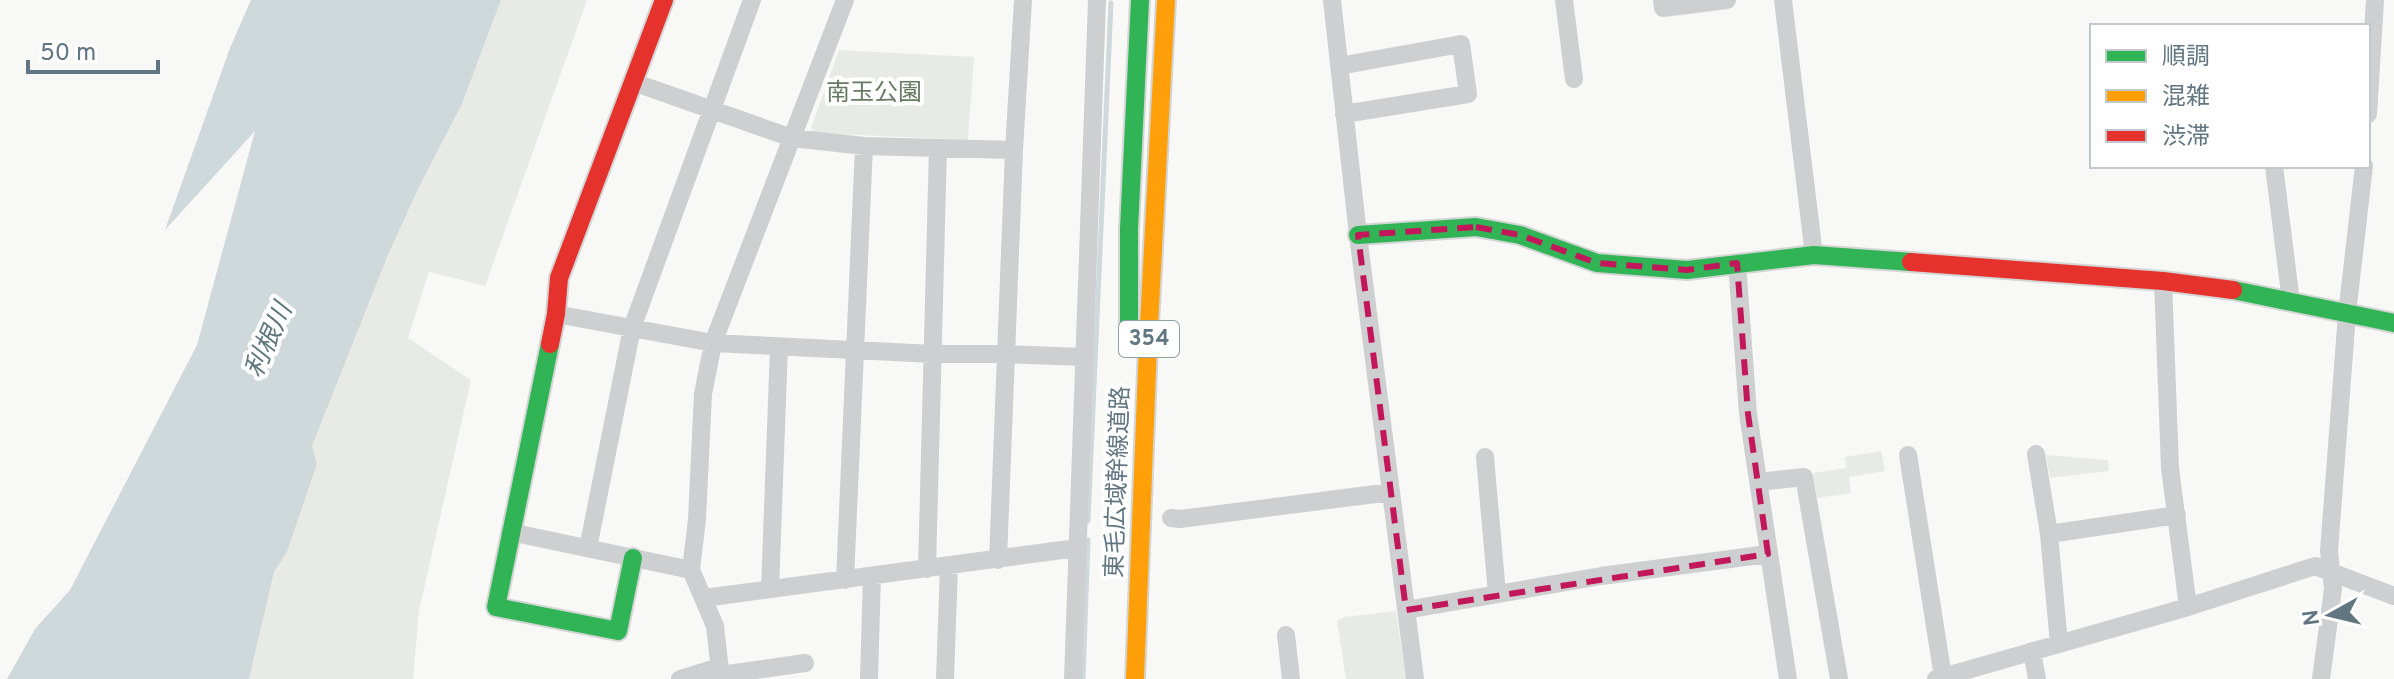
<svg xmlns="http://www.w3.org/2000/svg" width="2394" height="679" font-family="Overpass,'Noto Sans JP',sans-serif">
<rect width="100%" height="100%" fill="#f8f8f7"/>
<path fill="#e8ebe5" d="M501,0H587L485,286L429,272L408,338L471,380L419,611L413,679H249L274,572L287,552L317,464L312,446L388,255L419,187L462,104Z
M839,50L974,57L968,140L817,133L811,128Z
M1881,451L1885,471L1849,477L1851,493L1817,498L1813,473L1846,468L1845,457Z
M2046,455L2108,460L2109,471L2050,478Z
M1396,611L1406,679H1346L1337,621L1345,617Z"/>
<path fill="#cfd8da" d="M251,0H501L462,104L419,187L388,255L312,446L317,464L287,552L274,572L249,679H7L35,629L70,590L197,345L255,131L165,230L230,48Z"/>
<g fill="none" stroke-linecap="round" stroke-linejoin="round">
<path stroke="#cfd8da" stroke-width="5" d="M1088,521L1111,3
M1083,679L1088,540"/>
<g stroke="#d4d6d6" stroke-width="22">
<path id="fast" d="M1358,235L1476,227L1520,235L1597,263L1687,270L1814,255L1911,262
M2233,290L2394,323
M1129,340V229L1140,0
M550,344L496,607L618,631L633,558"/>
</g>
<g stroke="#d4d6d6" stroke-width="22">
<path id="slow" d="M1135,679L1148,344L1166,0"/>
</g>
<g stroke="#d4d6d6" stroke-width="22">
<path id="jam" d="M1911,262L2163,281L2233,290
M550,344L556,314L559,278L664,0"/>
</g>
<path stroke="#cecfd0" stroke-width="18" d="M1332,0L1358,235L1415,679
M1564,0L1574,79
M1662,0L1663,8L1727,0
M1783,0L1814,255
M1339,66L1461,44L1468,94L1344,114
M633,82L792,138L864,146L1014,150
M2368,114L2375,0
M2274,166L2291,302
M1737,263L1748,414L1788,679
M2163,281L2170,468L2188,607
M556,314L713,343L933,354H1006L1083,357
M2036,454L2049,534L2059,644
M1908,455L1943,677
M1485,457L1497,594
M1758,482L1804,477L1839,679
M1171,518L1180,519L1391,492
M510,532L691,570
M2049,534L2177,515
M588,548L632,328L752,0
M998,560L1014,150L1023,0
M927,569L938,148
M845,580L864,146
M770,589L779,347
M704,598L1077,548
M1406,610L1601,576L1768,554
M1286,635L1291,679
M2032,651L2037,679
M721,675L805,663
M680,679L719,667
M721,679L715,626L691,570L697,519L703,394L713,343L845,0
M869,679L872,576
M945,679L949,566
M1073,679L1097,0
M1936,679L2188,607L2315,566L2394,596
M2321,679L2333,589L2329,551L2347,314L2364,166"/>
<use href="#fast" stroke="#30b455" stroke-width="18"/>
<use href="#slow" stroke="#ff9f0a" stroke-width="18"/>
<use href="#jam" stroke="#e5322d" stroke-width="18"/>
</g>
<path fill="none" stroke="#c2185b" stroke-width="6" stroke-dasharray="16 10" stroke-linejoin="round" d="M1476,227L1520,235L1597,263L1687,270L1737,263L1748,414L1768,554L1406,610L1358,235Z"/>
<g text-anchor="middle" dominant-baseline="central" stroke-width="8" stroke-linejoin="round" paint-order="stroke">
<rect fill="#fff" stroke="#919fa8" stroke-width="2" x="1119" y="321" width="60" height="36" rx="6"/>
<g font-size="22" font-weight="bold" fill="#627682">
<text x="1149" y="339">354</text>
</g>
<g font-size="24" fill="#677a62" stroke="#fff">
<text x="874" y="94">南玉公園</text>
</g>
<g font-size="24" fill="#627682" stroke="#fff">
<text transform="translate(1119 482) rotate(-88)">東毛広域幹線道路</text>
</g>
<g font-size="26" font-style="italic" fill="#5e767c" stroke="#fff">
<text transform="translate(270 341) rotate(-66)">利根川</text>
</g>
</g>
<rect x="2090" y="24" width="280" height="144" fill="#ffffff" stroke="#c0c8cd" stroke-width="2"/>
<rect x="2106" y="50" width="40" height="12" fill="#30b455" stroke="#c0c8cd" stroke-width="2"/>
<text x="2162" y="64" font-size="24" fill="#627682">順調</text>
<rect x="2106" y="90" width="40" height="12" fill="#ff9f0a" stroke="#c0c8cd" stroke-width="2"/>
<text x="2162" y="104" font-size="24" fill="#627682">混雑</text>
<rect x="2106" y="130" width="40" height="12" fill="#e5322d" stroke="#c0c8cd" stroke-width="2"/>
<text x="2162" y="144" font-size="24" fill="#627682">渋滞</text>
<g transform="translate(2330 615) rotate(262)" stroke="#ffffff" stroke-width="6" paint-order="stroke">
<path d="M0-6L14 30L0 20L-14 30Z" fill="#627682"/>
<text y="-12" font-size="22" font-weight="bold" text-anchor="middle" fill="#627682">N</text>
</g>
<path d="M28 60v12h130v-12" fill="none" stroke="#627682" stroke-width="4"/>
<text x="40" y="60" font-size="24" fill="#627682" stroke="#ffffff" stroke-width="6" paint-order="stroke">50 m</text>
</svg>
